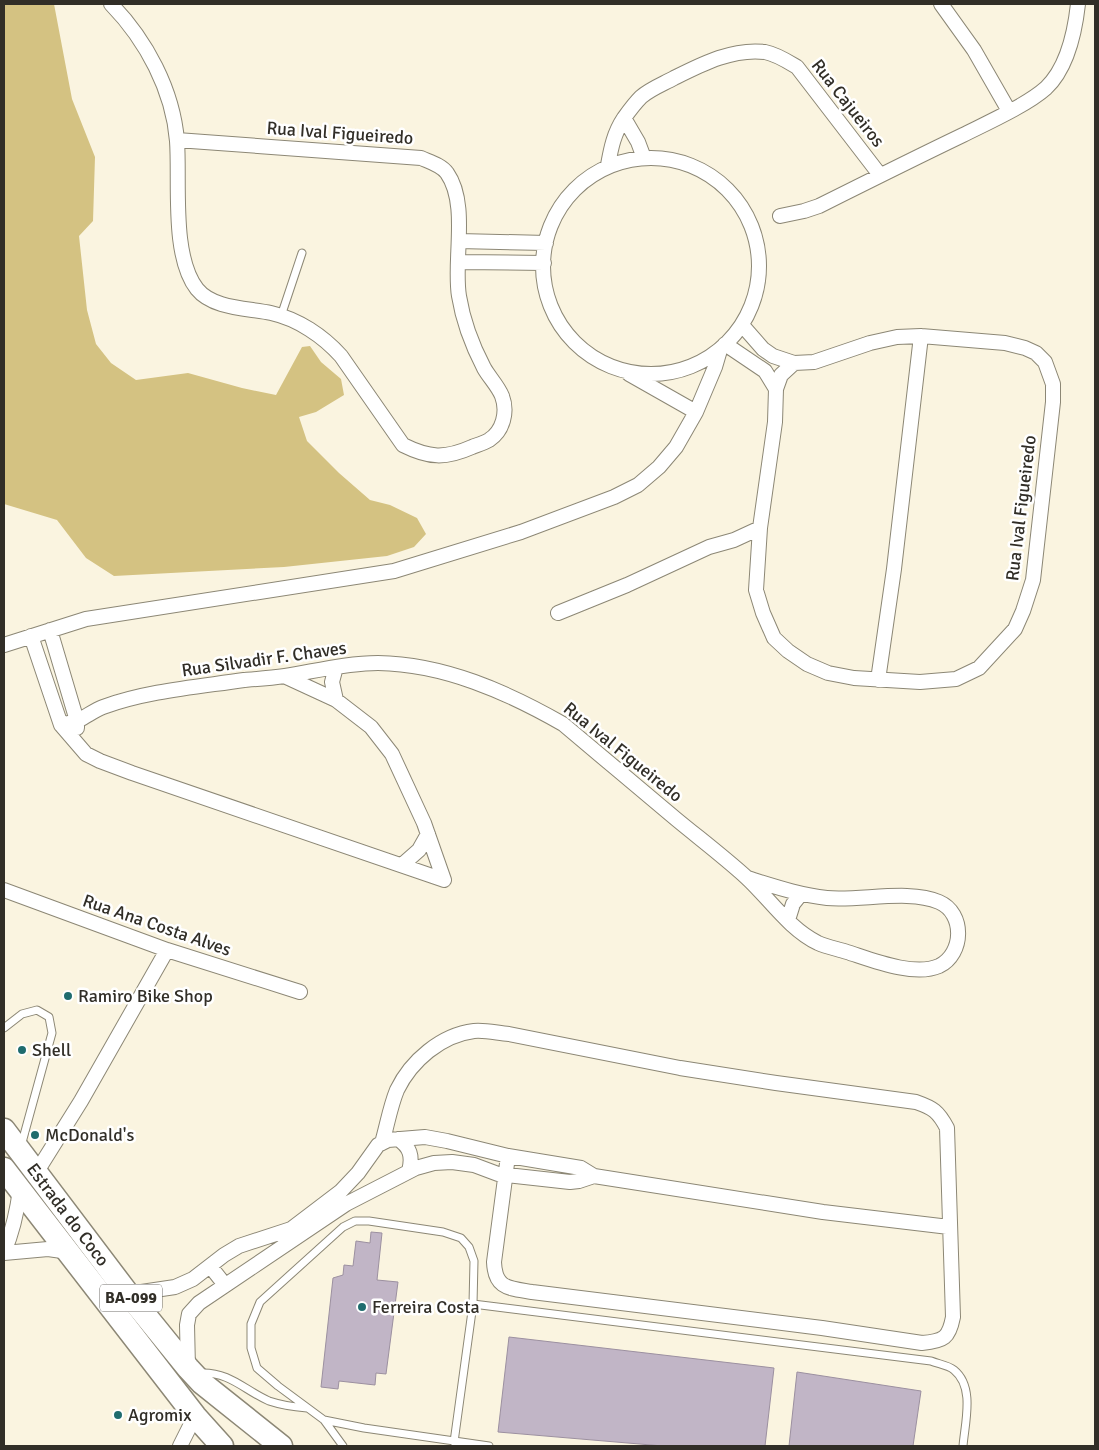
<svg xmlns="http://www.w3.org/2000/svg" width="1099" height="1450" font-family="Signika,sans-serif">
<rect width="100%" height="100%" fill="#faf4e0"/>
<path fill="#d4c282" d="M4,4H54L72,99L95,157L93,221L79,236L87,310L96,344L111,363L136,380L188,373L242,388L276,395L302,347L310,346L321,362L341,379L344,395L316,412L299,417L307,441L339,473L370,500L390,505L417,518L426,534L414,547L387,556L284,567L114,576L86,558L57,520L4,504Z"/>
<path fill="#c1b5c6" stroke="#9c90a0" d="M371,1232L382,1233L377,1280L398,1282L386,1374L376,1373L375,1385L339,1381L338,1389L321,1387L333,1278L343,1275L344,1265L353,1266L356,1241L370,1243Z
M509,1337L774,1368L765,1446H663L498,1432Z
M797,1372L921,1391L913,1446H789Z"/>
<g fill="none" stroke-linecap="round" stroke-linejoin="round">
<g stroke="#8c8775" stroke-width="9">
<path id="service" d="M281,316L302,253
M4,1028L22,1014L37,1010L49,1017L52,1033L21,1146
M473,1304L931,1361C938,1364 948,1365 954,1370C975,1387 965,1422 963,1446
M201,1373C230,1372 244,1390 269,1401C281,1405 295,1407 307,1408
M324,1420L343,1446
M454,1442L473,1304L474,1261L469,1247L461,1238L443,1232L369,1221H355L343,1227L260,1302L251,1324V1348L257,1368L278,1386L324,1420L364,1428L489,1446"/>
</g>
<g stroke="#8c8775" stroke-width="16">
<path id="minor" d="M111,4C146,40 173,90 177,141C180,181 171,256 197,289C213,309 248,308 271,313C298,319 323,336 341,356L403,445C429,458 445,459 472,447C477,445 484,443 489,440C503,431 508,412 502,396C498,386 489,377 484,368C472,345 463,321 459,296C453,261 469,204 447,173C441,165 430,162 421,158L177,140
M941,4L974,50L1009,111
M624,118L638,142L644,158
M543 266a108 108 0 1 1 216 0a108 108 0 1 1-216 0Z
M608,165C611,148 614,133 624,118C629,111 635,103 641,97C650,89 663,84 674,78C702,64 733,48 765,52C776,54 787,61 797,67L880,175
M780,216L804,211L819,206C867,182 915,158 963,135C987,123 1027,105 1046,88C1067,68 1075,31 1078,4
M459,241L546,243
M459,262L544,263
M725,344L765,371L776,389L775,422L760,528L756,590L763,613L774,638L788,651L807,664L828,673L854,678L920,682L956,679L979,668L1015,629L1023,611L1033,580L1053,402V384L1045,362L1036,353L1025,348L1005,343L921,336L897,337L870,343L814,362L794,363L773,356L763,349L742,325
M629,374L696,412
M776,389L781,375L794,363
M558,613L627,585L709,547L734,540L760,528
M50,630L77,721V728
M31,636L61,725L86,754L100,761L132,773L444,880
M4,645L86,619L394,571L521,532L614,497L638,485L659,467L676,447L696,412L715,367L720,350
M284,676L336,700L371,727L392,754L424,823L444,880
M878,680L894,569L921,336
M336,700L332,682L336,667
M61,725C67,723 74,722 79,720C87,716 95,710 103,707C147,691 197,687 244,680C257,679 271,678 285,676C316,671 347,663 378,663C444,664 507,692 563,724C601,756 638,787 676,819C699,838 724,857 746,877C769,898 789,929 818,943C827,947 838,949 847,952C872,960 914,977 939,966C964,954 965,913 939,902C910,889 861,901 827,898C799,895 773,886 747,878
M402,865L419,850L428,834
M4,890L167,950L300,992
M788,920L793,904L801,894
M398,1139C410,1147 413,1156 409,1171
M382,1143C387,1126 390,1107 397,1090C411,1061 441,1035 474,1031C486,1030 497,1033 509,1034L680,1068L776,1083L916,1102C933,1108 938,1111 947,1128L953,1317C949,1338 944,1341 922,1343L822,1328L532,1292C509,1288 495,1289 494,1262L508,1156
M36,1173L81,1101L167,950
M4,1252C13,1231 17,1212 20,1190
M4,1253L48,1249L69,1252
M210,1266L225,1285
M128,1294L175,1287L193,1279L224,1255L239,1246L291,1229L341,1191L358,1173L378,1145L388,1140L425,1137L447,1141L508,1156L581,1168L594,1176L823,1212L949,1227
M188,1368L187,1325L189,1314L199,1303L346,1204L416,1168L434,1163L452,1162L474,1165L498,1174L570,1182L579,1181L594,1176
M180,1446L195,1416"/>
</g>
<g stroke="#8c8775" stroke-width="25">
<g id="trunk">
<path id="s1" d="M4,1130L128,1294L188,1368L202,1383L281,1446"/>
<path d="M4,1169L195,1416L222,1446"/>
</g>
</g>
<use href="#service" stroke="#fff" stroke-width="7"/>
<use href="#minor" stroke="#fff" stroke-width="14"/>
<use href="#trunk" stroke="#fff" stroke-width="22"/>
</g>
<g fill="#1f6c6e" stroke="#fff" stroke-width="2">
<circle cx="68" cy="996" r="5"/>
<circle cx="22" cy="1050" r="5"/>
<circle cx="35" cy="1135" r="5"/>
<circle cx="362" cy="1307" r="5"/>
<circle cx="118" cy="1415" r="5"/>
</g>
<g text-anchor="middle" dominant-baseline="central" stroke-width="5" stroke-linejoin="round" paint-order="stroke">
<rect fill="#fff" stroke="#6f6d68" stroke-width="1" x="100" y="1284.5" width="62" height="27" rx="4"/>
<g font-size="16" font-weight="bold" fill="#312e27">
<text x="131" y="1298">BA-099</text>
</g>
<g font-size="18" fill="#312e27" stroke="#fff">
<text transform="translate(848 103) rotate(52)">Rua Cajueiros</text>
<text transform="translate(340 133) rotate(4)">Rua Ival Figueiredo</text>
<text transform="translate(1021 508) rotate(-83)">Rua Ival Figueiredo</text>
<text transform="translate(264 659) rotate(-8)">Rua Silvadir F. Chaves</text>
<text transform="translate(623 752) rotate(39)">Rua Ival Figueiredo</text>
<text transform="translate(157 925) rotate(19)">Rua Ana Costa Alves</text>
<text stroke="none"><textPath href="#s1" startOffset="106">Estrada do Coco</textPath></text>
</g>
<g font-size="18" fill="#312e27" stroke="#fff" text-anchor="start">
<text x="78" y="996">Ramiro Bike Shop</text>
<text x="32" y="1050">Shell</text>
<text x="45" y="1135">McDonald's</text>
<text x="372" y="1307">Ferreira Costa</text>
<text x="128" y="1415">Agromix</text>
</g>
</g>
<rect width="1099" height="1450" fill="none" stroke="#312e27" stroke-width="10"/>
</svg>
